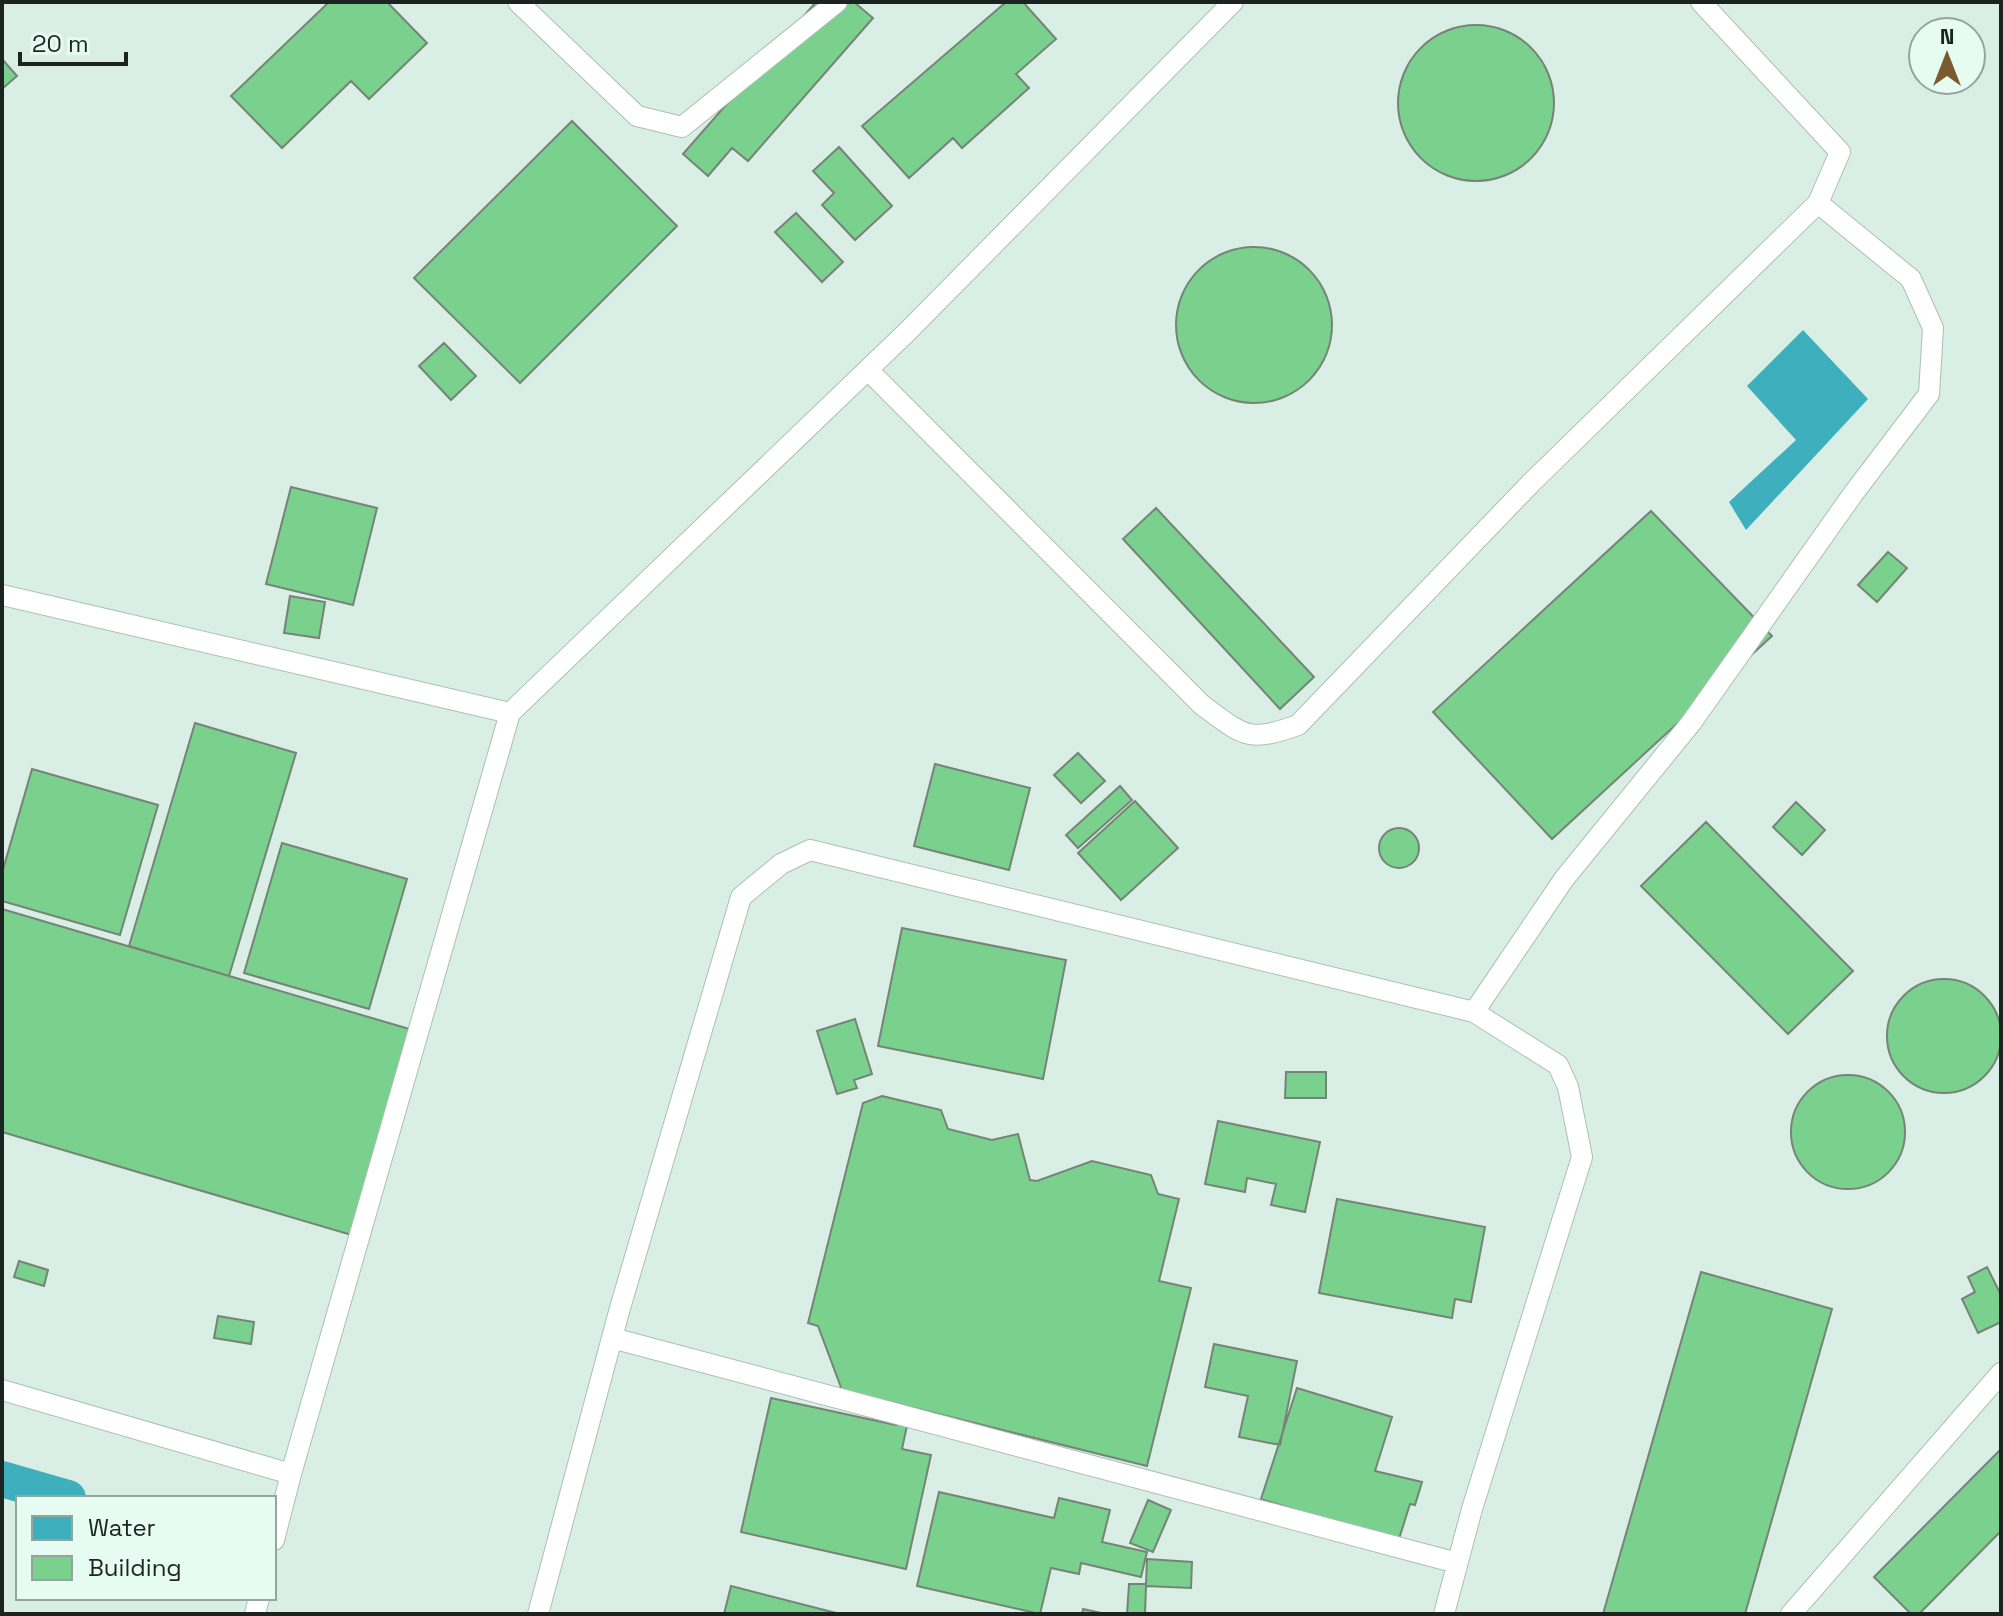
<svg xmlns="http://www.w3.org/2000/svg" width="2003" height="1616" font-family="'Space Grotesk',sans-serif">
<rect width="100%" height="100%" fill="#d9eee5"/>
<path fill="#3eafbd" d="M1803,330L1868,399L1746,530L1729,502L1796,440L1747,386Z"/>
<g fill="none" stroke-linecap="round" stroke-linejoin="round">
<path stroke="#3eafbd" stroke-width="36" d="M2,1479L68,1498"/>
</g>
<path fill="#7ad18e" stroke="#768478" stroke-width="2" d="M329,2H387L427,43L369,99L351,81L282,148L231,96Z
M816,2H854L873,18L748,161L732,148L708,176L683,154Z
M1006,2H1023L1056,39L1016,74L1029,88L962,148L953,138L909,178L862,126Z
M1398 103a78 78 0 1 1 156 0a78 78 0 1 1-156 0Z
M2,59L17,76L2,89Z
M572,121L677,226L520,383L414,278Z
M839,147L892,206L855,240L822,205L834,193L813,171Z
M796,213L843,262L822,282L775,232Z
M1176 325a78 78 0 1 1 156 0a78 78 0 1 1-156 0Z
M444,343L476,376L451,400L419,366Z
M291,487L377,508L353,605L266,584Z
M1156,508L1314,677L1280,709L1123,539Z
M1651,511L1772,636L1552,839L1433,712Z
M1888,552L1907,568L1877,602L1858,585Z
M290,596L325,602L319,638L284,633Z
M195,723L296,753L229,976L129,946Z
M1078,753L1105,781L1081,803L1054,775Z
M935,764L1030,788L1009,870L914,846Z
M32,769L158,805L120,935L2,901V873Z
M1120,786L1132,800L1078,848L1066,835Z
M1135,801L1178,848L1121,900L1078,853Z
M1796,802L1825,830L1802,855L1773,827Z
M1706,822L1853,971L1788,1034L1641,886Z
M1379 848a20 20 0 1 1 40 0a20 20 0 1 1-40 0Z
M282,843L407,879L369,1009L244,973Z
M2,909L416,1031L355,1236L2,1132Z
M902,928L1066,960L1043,1079L878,1046Z
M1887 1036a57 57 0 1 1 114 0a57 57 0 1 1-114 0Z
M855,1019L872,1074L854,1080L857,1088L837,1094L817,1031Z
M1286,1072H1326V1098H1285Z
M1791 1132a57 57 0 1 1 114 0a57 57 0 1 1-114 0Z
M882,1096L941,1110L948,1129L992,1140L1018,1134L1030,1180L1037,1181L1092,1161L1151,1175L1158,1194L1179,1199L1159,1281L1191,1288L1147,1466L842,1390L818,1326L808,1323L863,1103Z
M1218,1121L1320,1142L1305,1212L1271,1205L1276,1184L1247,1178L1245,1192L1205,1184Z
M1337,1199L1485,1227L1471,1302L1455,1299L1452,1318L1319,1293Z
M19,1261L48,1270L44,1286L14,1277Z
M1987,1267L2001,1295V1322L1978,1333L1962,1299L1975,1292L1968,1277Z
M1701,1272L1832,1309L1745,1614H1603Z
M218,1316L254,1322L251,1344L214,1338Z
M1214,1344L1297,1361L1280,1445L1239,1437L1248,1396L1205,1387Z
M1297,1388L1392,1417L1375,1471L1422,1482L1415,1505L1410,1504L1398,1542L1261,1499Z
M771,1398L896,1425L898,1419L908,1421L902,1449L931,1455L906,1569L741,1532Z
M2001,1449V1531L1919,1614H1911L1874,1577Z
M939,1492L1054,1518L1059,1498L1110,1510L1102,1542L1147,1552L1141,1577L1081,1563L1079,1574L1051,1568L1040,1614L917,1586Z
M1148,1500L1171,1510L1153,1552L1130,1543Z
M1147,1559L1192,1562L1191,1588L1146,1586L1145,1614H1127L1129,1584H1146Z
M731,1586L840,1614H724Z
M1083,1609L1106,1614H1082Z"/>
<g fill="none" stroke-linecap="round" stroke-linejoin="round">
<g stroke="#abbfb7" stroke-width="22">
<path id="service" d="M518,2L637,116L682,127L837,2
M868,370L1202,705C1244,736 1248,743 1298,725L1531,483L1818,203
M2,595L510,713
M1474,1012L1564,879L1691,723L1853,494L1929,394L1933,328L1911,279L1818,203L1840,152L1701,2
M612,1338L1457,1563
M2,1390L291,1474L274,1540
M291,1474L510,713L907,332L1233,2
M255,1614L259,1598
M538,1614L620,1308L741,897L781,864L810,850L1474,1012L1558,1065L1568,1087L1582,1157L1472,1509L1444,1614
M1791,1614L2001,1373"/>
</g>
<use href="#service" stroke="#fff" stroke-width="20"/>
</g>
<rect width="2003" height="1616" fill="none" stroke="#1c2421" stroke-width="8"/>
<rect x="16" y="1496" width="260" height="104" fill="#e6fbf2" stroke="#95a59e" stroke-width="2"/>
<rect x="32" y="1516" width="40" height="24" fill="#3eafbd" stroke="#95a59e" stroke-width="2"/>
<text x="88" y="1536" font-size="24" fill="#1c2421">Water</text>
<rect x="32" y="1556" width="40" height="24" fill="#7ad18e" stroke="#95a59e" stroke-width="2"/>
<text x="88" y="1576" font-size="24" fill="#1c2421">Building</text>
<g transform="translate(1947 56)"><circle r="38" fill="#e6fbf2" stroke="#95a59e" stroke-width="2"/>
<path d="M0-6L14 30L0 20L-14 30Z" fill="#7a5b30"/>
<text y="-12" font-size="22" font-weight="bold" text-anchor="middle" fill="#1c2421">N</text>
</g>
<path d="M20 52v12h106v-12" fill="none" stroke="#1c2421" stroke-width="4"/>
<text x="32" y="52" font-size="24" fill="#1c2421" stroke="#e6fbf2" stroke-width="6" paint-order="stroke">20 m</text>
</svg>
